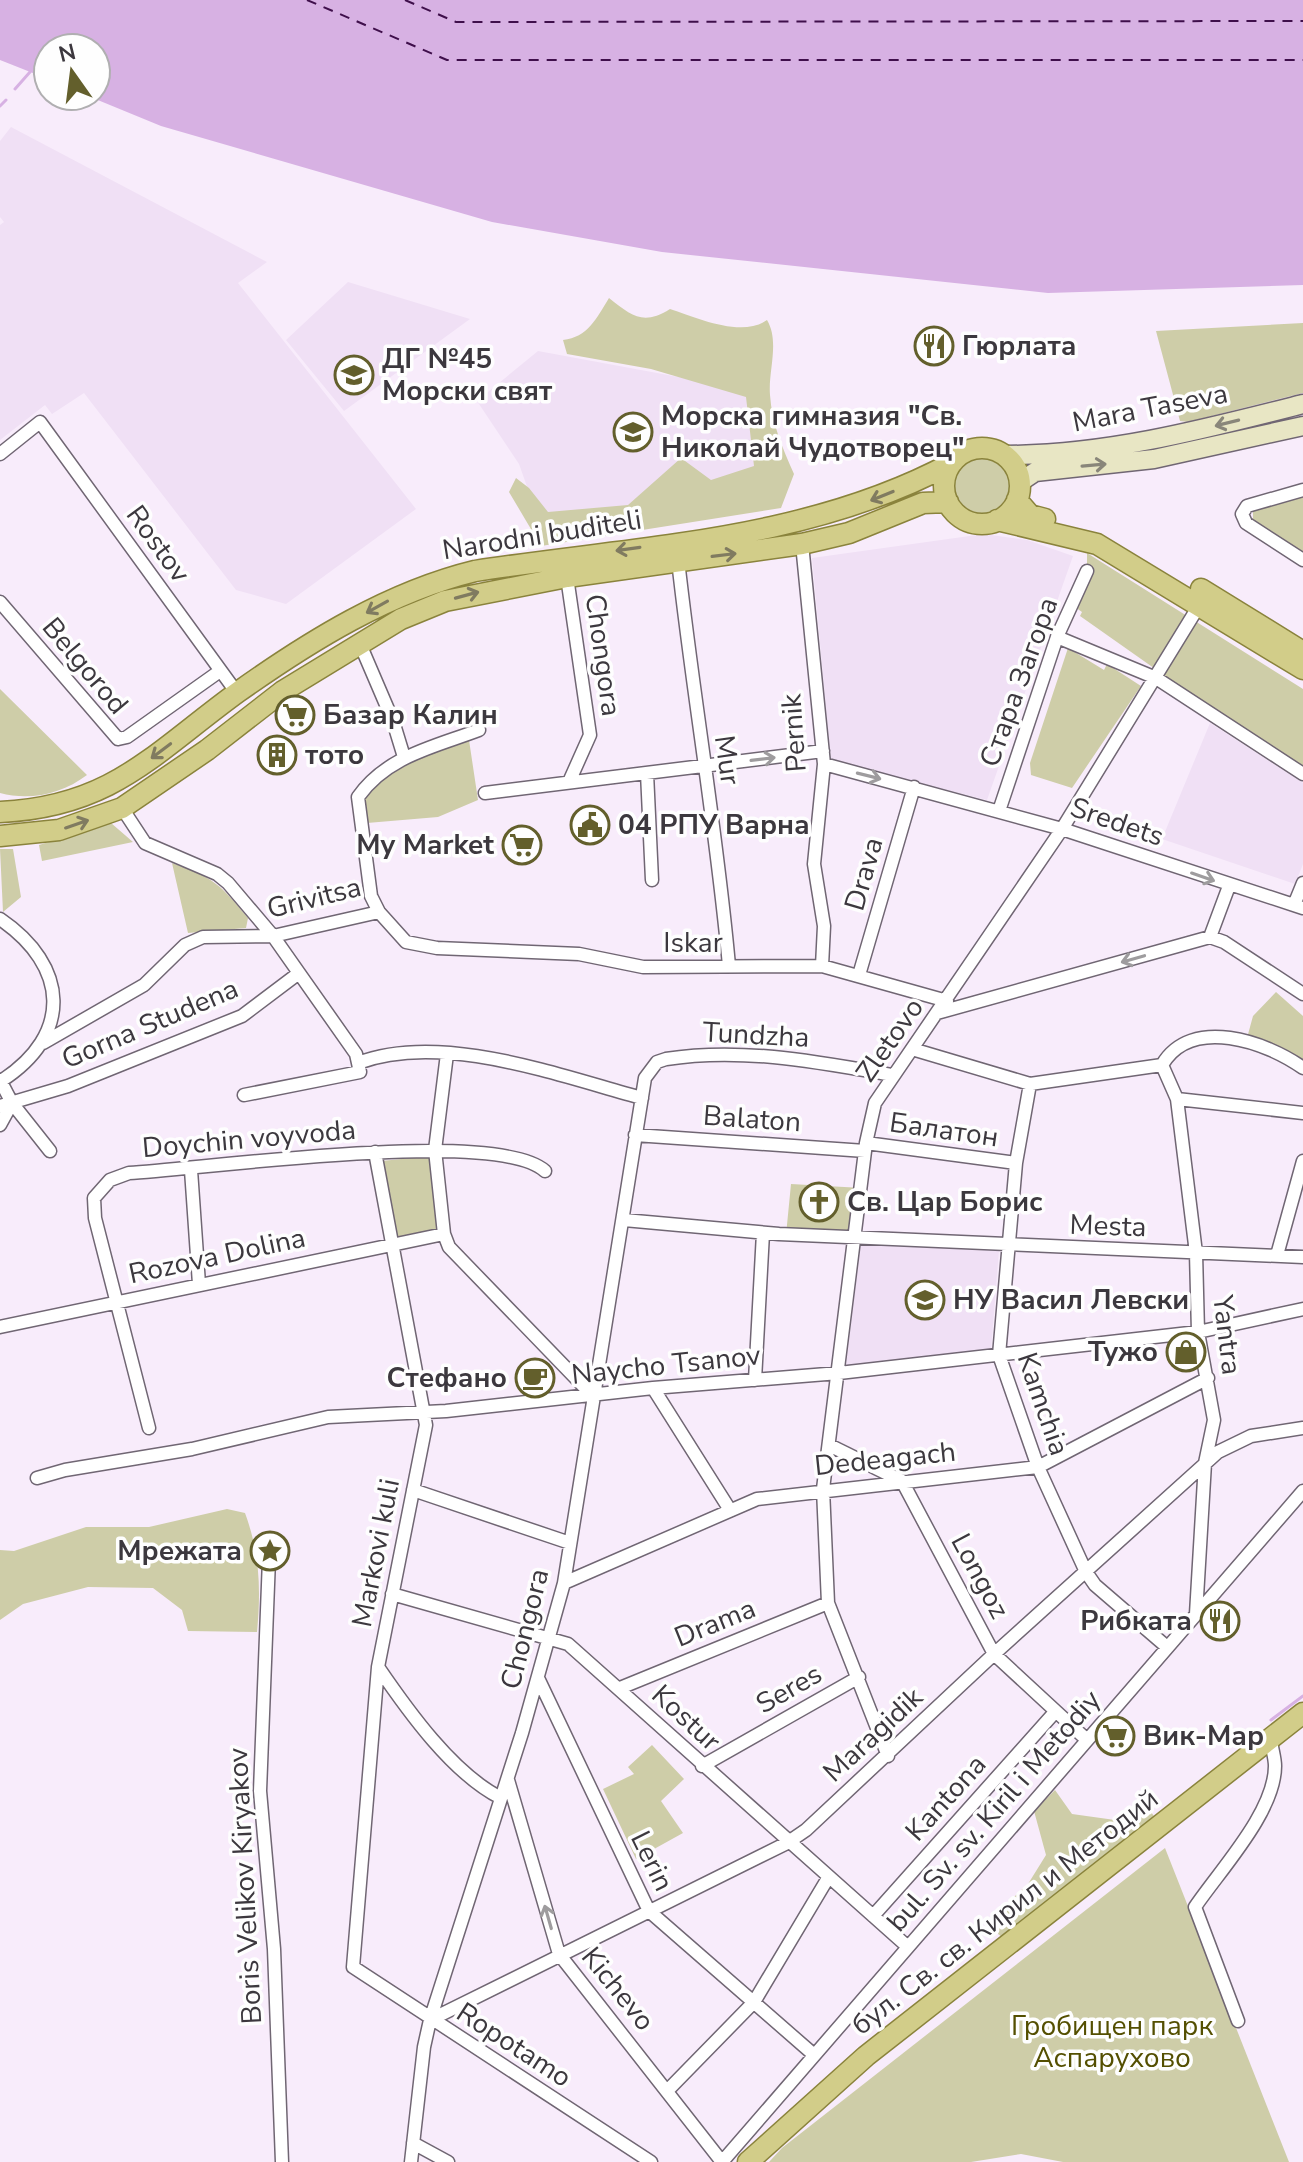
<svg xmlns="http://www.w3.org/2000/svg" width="1303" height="2162" font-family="'Nunito Sans',sans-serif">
<rect width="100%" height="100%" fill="#f8ecfb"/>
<path fill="#f0e0f5" d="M11,127L267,262L238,283L416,509L286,604L236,590L84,393L52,414L45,405L0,440V225L4,222L0,217V141Z
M348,282L470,319L344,411L286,340Z
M538,351L765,393L775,498L541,526L519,464L477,401Z
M984,534L1027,540L1073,556L987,800L831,761L812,558Z
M1210,723L1303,783V864L1295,884L1162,839Z
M861,1243L999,1250L991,1350L846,1366Z"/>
<path fill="#cecda8" d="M609,298C632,316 643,326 670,309C697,318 742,338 767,320C780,342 768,371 770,395C772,424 782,447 794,474L781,508L541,546L509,492L516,478L529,488L548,512L628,505L681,458L711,480L754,466L746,397L651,369L567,354L563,340C588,337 596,319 609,298Z
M1303,323V393L1188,422L1180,421L1156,331Z
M953 485a29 29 0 1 1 58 0a29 29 0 1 1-58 0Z
M1303,497V554L1253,520V509Z
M1087,553L1303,689V773L1080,616L1082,612L1072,605L1087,571Z
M1068,648L1104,670L1107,664L1141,686L1072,788L1031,775L1030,763Z
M0,689L87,775C62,794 30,801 0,793Z
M469,740L478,800L438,817L367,823L363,796L389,770Z
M111,823L133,842L42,861L39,845Z
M0,849H13L21,897L3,912Z
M172,863C214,878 220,884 248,918L246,928L188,933Z
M1276,992L1303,1016V1063L1247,1038L1253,1016Z
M433,1156L439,1231L395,1237L381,1161Z
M791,1184L862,1188L857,1239L786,1235Z
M227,1509L245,1513C260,1554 261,1590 257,1632L188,1631L182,1610L153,1588L88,1587L23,1604L0,1620V1550L14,1551L86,1527H149Z
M652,1745L684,1779L661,1801L683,1833L636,1859L603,1789L634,1774L628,1767Z
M1055,1790L1072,1814L1115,1820L1146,1805L1156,1819L1007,1941L998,1934L1001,1909L1028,1884L1046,1855L1034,1811Z
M1165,1848L1289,2162H1063L1021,2154L971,2162H769L782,2148Z"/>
<path fill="#d7b1e3" d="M0,0H1303V285L1048,293L662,252L492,222L161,126L88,96H96V48H48V79L0,60Z"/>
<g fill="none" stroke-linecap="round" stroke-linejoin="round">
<path stroke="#d7b1e3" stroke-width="3" d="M15,89L30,72
M0,106L6,100
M1271,1720L1303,1696"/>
<path stroke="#3f0f4b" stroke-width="2" stroke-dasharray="10 8" stroke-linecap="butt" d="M307,0L447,60H1303
M405,0L456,22L1303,21"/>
<g stroke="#706673" stroke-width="15">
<path id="street" d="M0,454L40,422L237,693
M1303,490L1247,506L1242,514L1246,523L1303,560
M802,544L824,764L814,864L824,926L822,966
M678,560C693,696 717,831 729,966
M567,577L590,735L569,782
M0,602L118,739L127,737L220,671
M1057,637L1156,678L1303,774
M360,644L393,721L404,757
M824,764L1062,829L1303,908
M647,773L652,880
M485,793L823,751
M122,808L145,843L217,874L228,883L273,936L356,1054L360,1072L244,1095
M999,811L1057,637L1087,571
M1294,905L1303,883
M379,912L406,942L437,948L579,954L643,967L822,966L947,1001
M0,919C69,966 73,1035 1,1081
M1210,937L1229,886
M859,975L914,787
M937,1013L1210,937L1224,942L1303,994
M43,1043L144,985L185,945L203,937L273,936L379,912L371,896L358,797C387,756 434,747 479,730
M912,1049L1030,1084L1162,1065
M447,1054L435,1150L444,1234L449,1247L593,1396
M358,1063C441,1031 560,1076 642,1098
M1162,1065L1177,1099L1196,1253L1198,1332L1214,1420L1205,1463L1196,1614
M1162,1065C1191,1015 1267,1042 1303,1068
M0,1080L12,1103L50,1151
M1030,1084L1016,1163L999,1355L1038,1467L1086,1572L1095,1585L1167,1647
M1177,1099L1303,1113
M0,1106L68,1086L242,1016L299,973
M0,1125L12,1103
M635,1135L865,1151
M866,1143L1016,1163
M375,1152L426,1425L378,1667L353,1967L651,2162
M191,1170L199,1284
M624,1220L779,1234L1303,1257
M1277,1255L1303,1161
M0,1327L444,1234
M755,1380L763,1233
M653,1388L730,1510
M149,1428L95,1218L94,1198L110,1180L129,1173C205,1169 496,1127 545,1171
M829,1445L902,1481L994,1654L1087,1740
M37,1478L65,1470L192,1449L328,1417L446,1411L653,1388L839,1373L1198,1332L1303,1309
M413,1490L570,1543
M269,1559L260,1791L274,1949L282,2162
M564,1583L757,1499L1038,1467L1208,1378
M392,1594L568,1644L908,1947
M378,1667C408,1711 453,1774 501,1798
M538,1678L649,1911L813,2054
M620,1688L828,1603
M888,1756L828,1603L823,1489L866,1143L875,1103L1062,829L1200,604
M702,1766L859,1677
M508,1780L559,1954L722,2162
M873,1916L1055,1712
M430,2020L787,1843L806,1830L994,1654L1218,1452L1251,1436L1303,1428
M1238,2021L1195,1907C1220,1870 1275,1812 1275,1766C1275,1758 1272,1749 1271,1741
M668,2090L754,2002L828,1878
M413,2143L448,2162
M411,2162L424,2047L430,2020L522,1733L564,1583L645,1078L657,1062L666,1059C741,1047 818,1062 892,1075
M722,2162L1303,1491"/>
</g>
<g stroke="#706673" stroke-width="21">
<path id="secondary" d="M1005,455C1107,455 1205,429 1303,404
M1020,482L1035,472L1154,459L1303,426"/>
</g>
<g stroke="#8a833c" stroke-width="23">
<path id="primary" d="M944 486a38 38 0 1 1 76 0a38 38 0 1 1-76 0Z
M1017,500L1030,515L1045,519
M997,520L1097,544L1303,669
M1201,589L1303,652
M0,812C112,807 154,753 238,692C310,641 389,592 475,571C637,546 805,542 952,463
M0,836L59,830L122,808L207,750L283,691L401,619L445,601L567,577L802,544L849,533L923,503L948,502
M748,2162L866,2056L1303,1713"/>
</g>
<use href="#street" stroke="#fff" stroke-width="12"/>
<use href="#secondary" stroke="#e8e6c4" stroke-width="18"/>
<use href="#primary" stroke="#d2cd89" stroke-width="20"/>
</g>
<defs><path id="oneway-shaft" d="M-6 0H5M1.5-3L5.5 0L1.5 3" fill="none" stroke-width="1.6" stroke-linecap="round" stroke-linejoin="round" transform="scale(2)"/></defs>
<g stroke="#89867a">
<use href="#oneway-shaft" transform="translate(1227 423) rotate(166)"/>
<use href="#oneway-shaft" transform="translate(1094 465) rotate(-5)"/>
</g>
<g stroke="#807b60">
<use href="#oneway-shaft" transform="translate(882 496) rotate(158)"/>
<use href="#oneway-shaft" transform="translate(628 549) rotate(172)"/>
<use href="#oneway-shaft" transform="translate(724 555) rotate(-7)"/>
<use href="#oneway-shaft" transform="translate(467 595) rotate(-15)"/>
<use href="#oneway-shaft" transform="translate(377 607) rotate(151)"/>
<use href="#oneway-shaft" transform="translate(161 751) rotate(143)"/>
<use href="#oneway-shaft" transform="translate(77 824) rotate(-19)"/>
</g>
<g stroke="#9e9c9e">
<use href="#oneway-shaft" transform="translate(763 759) rotate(-7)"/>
<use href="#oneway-shaft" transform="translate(869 776) rotate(14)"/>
<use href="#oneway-shaft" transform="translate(1203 877) rotate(19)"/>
<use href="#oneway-shaft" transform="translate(1133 959) rotate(164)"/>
<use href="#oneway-shaft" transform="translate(548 1917) rotate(-106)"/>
</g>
<defs>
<g id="restaurant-ring" transform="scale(2)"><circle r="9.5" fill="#fefefe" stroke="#635f2c" stroke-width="1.5"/><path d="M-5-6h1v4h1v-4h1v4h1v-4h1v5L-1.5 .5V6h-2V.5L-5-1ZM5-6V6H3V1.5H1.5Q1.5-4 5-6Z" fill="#635f2c"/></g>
<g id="school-ring" transform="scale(2)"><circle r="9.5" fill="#fefefe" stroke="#635f2c" stroke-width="1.5"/><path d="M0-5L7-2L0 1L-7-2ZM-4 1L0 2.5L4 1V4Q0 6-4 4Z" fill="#635f2c"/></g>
<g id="university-ring" transform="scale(2)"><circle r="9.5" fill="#fefefe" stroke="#635f2c" stroke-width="1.5"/><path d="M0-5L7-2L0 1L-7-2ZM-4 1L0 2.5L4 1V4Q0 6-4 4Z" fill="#635f2c"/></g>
<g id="supermarket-ring" transform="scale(2)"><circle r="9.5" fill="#fefefe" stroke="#635f2c" stroke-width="1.5"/><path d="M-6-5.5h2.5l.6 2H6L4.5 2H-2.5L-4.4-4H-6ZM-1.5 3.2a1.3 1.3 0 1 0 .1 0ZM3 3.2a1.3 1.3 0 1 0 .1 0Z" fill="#635f2c"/></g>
<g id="building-ring" transform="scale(2)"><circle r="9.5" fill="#fefefe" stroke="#635f2c" stroke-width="1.5"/><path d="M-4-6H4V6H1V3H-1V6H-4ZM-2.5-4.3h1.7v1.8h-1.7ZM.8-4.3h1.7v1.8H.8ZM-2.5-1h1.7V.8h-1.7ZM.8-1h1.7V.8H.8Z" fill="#635f2c"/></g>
<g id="civic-ring" transform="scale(2)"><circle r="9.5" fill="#fefefe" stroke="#635f2c" stroke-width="1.5"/><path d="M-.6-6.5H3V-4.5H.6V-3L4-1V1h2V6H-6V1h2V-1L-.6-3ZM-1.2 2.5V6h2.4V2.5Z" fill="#635f2c"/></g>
<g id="church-ring" transform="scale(2)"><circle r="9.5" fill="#fefefe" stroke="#635f2c" stroke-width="1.5"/><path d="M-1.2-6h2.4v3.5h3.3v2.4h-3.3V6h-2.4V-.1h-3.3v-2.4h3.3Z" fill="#635f2c"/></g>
<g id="shop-ring" transform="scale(2)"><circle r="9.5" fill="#fefefe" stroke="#635f2c" stroke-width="1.5"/><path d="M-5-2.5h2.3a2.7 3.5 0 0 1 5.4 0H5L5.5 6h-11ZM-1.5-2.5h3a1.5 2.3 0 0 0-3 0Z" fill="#635f2c"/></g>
<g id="cafe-ring" transform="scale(2)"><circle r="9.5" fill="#fefefe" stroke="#635f2c" stroke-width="1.5"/><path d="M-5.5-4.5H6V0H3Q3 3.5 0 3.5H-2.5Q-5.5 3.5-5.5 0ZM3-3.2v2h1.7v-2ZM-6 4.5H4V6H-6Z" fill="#635f2c"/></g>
<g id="sight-ring" transform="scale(2)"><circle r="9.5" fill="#fefefe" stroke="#635f2c" stroke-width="1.5"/><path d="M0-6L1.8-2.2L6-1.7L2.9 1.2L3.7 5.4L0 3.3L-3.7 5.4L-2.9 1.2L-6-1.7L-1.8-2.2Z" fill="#635f2c"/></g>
</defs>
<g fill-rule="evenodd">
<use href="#restaurant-ring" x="934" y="346"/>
<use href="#school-ring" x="354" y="375"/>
<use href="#university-ring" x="633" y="432"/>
<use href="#supermarket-ring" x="295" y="715"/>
<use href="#building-ring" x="277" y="755"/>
<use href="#civic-ring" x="590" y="825"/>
<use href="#supermarket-ring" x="522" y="845"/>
<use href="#church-ring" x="819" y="1202"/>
<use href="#school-ring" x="925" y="1300"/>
<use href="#shop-ring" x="1186" y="1352"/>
<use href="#cafe-ring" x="535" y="1378"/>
<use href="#sight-ring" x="270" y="1551"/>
<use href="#restaurant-ring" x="1220" y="1621"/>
<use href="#supermarket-ring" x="1115" y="1736"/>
</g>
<g text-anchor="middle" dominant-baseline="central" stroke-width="7" stroke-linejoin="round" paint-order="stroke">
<g font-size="28" font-weight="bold" fill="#3c383e" stroke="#fefefe" text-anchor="start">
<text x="962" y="346">Гюрлата</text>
<text x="382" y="359">ДГ №45<tspan x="382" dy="32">Морски свят</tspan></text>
<text x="661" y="416">Морска гимназия "Св.<tspan x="661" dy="32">Николай Чудотворец"</tspan></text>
<text x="323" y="715">Базар Калин</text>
<text x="305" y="755">тото</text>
<text x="618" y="825">04 РПУ Варна</text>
<text x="494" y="845" text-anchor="end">My Market</text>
<text x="847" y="1202">Св. Цар Борис</text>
<text x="953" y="1300">НУ Васил Левски</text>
<text x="1158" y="1352" text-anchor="end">Тужо</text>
<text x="507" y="1378" text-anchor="end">Стефано</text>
<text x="242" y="1551" text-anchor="end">Мрежата</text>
<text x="1192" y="1621" text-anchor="end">Рибката</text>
<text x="1143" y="1736">Вик-Мар</text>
</g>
<g font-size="28" fill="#3c383e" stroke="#fefefe">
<text transform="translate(1150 408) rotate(-11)">Mara Taseva</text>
<text transform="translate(542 535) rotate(-9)">Narodni buditeli</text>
<text transform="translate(158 544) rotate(54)">Rostov</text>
<text transform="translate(603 655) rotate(82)">Chongora</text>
<text transform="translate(85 666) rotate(50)">Belgorod</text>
<text transform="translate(1019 682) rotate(-70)">Стара Загора</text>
<text transform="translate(794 733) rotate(-94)">Pernik</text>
<text transform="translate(727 760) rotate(82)">Mur</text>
<text transform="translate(1117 822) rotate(19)">Sredets</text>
<text transform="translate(864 874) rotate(-74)">Drava</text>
<text transform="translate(314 898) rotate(-14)">Grivitsa</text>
<text x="693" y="943">Iskar</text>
<text transform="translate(150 1024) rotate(-23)">Gorna Studena</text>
<text transform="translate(756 1035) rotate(3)">Tundzha</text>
<text transform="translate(890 1040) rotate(-55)">Zletovo</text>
<text transform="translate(752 1119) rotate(4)">Balaton</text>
<text transform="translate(944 1130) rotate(8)">Балатон</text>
<text transform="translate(249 1139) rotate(-5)">Doychin voyvoda</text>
<text transform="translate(1108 1226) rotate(2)">Mesta</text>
<text transform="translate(217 1256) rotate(-12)">Rozova Dolina</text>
<text transform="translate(1227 1335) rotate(83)">Yantra</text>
<text transform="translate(666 1365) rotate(-6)">Naycho Tsanov</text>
<text transform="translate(1043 1404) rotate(71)">Kamchia</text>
<text transform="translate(885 1459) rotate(-6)">Dedeagach</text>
<text transform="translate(376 1553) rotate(-79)">Markovi kuli</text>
<text transform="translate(980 1576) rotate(62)">Longoz</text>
<text transform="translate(715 1623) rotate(-22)">Drama</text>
<text transform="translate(525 1629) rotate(-76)">Chongora</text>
<text transform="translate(789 1689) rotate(-30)">Seres</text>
<text transform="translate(686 1718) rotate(43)">Kostur</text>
<text transform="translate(873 1735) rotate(-43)">Maragidik</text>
<text transform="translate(946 1798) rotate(-48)">Kantona</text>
<text transform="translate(994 1811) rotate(-49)">bul. Sv. sv. Kiril i Metodiy</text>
<text transform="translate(652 1861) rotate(64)">Lerin</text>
<text transform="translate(245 1886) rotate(-93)">Boris Velikov Kiryakov</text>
<text transform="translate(1005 1912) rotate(-38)">бул. Св. св. Кирил и Методий</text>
<text transform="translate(618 1989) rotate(51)">Kichevo</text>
<text transform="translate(514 2045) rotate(33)">Ropotamo</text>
</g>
<g font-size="28" fill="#544f01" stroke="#fefefe">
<text x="1112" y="2026">Гробищен парк<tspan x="1112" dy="32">Аспарухово</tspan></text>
</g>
</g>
<g transform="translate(72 72) rotate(346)"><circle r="38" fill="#fefefe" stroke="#b0afb1" stroke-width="2"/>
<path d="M0-6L14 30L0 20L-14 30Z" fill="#635f2c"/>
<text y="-12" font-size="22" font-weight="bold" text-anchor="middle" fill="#3c383e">N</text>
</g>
</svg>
